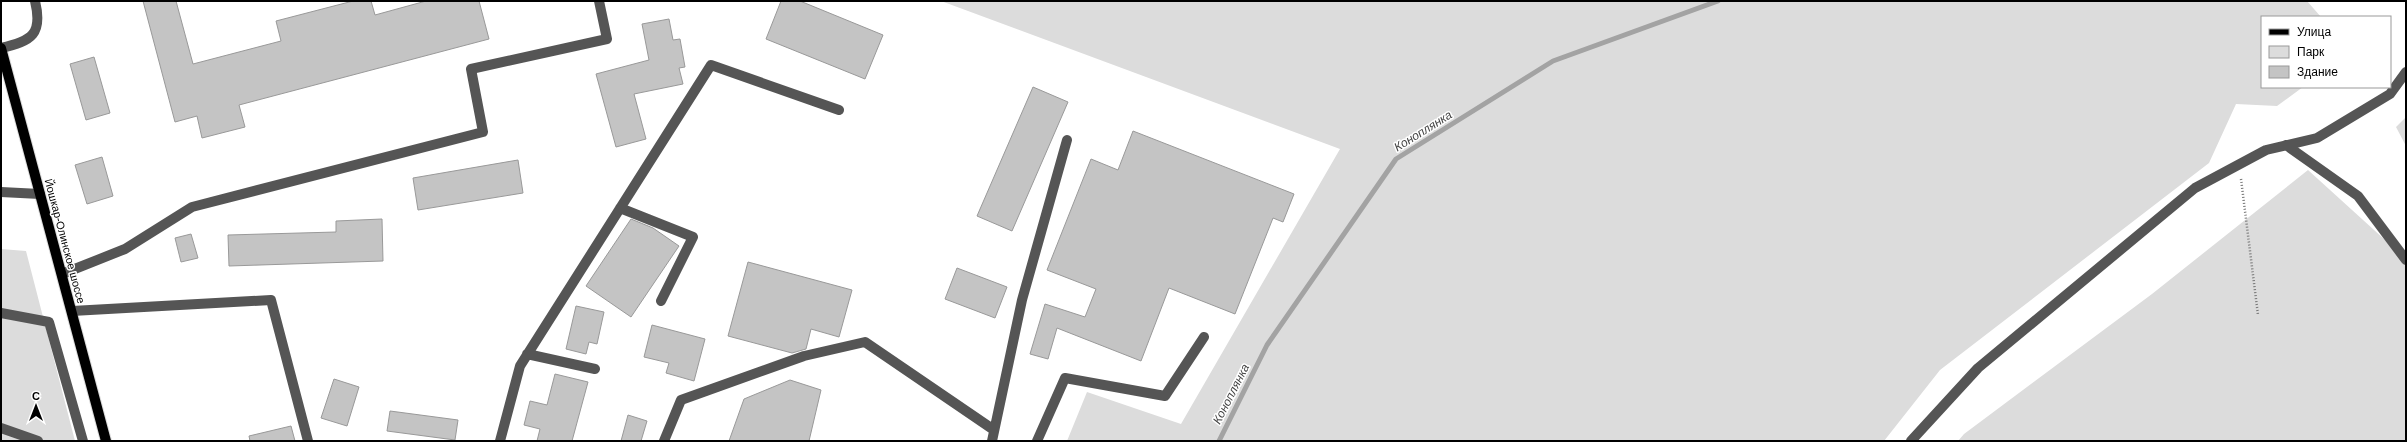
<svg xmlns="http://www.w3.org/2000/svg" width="2407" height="442" font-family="Helvetica,sans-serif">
<rect width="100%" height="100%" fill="#fff"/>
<path fill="#dcdcdc" d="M941,1H2307L2321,17H2262V87H2303L2277,106L2236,104L2209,163L1940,370L1884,441H1067L1087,392L1181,424L1340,149Z
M2406,117V146L2396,127Z
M2308,170L2406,259V441H1958L1964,434L2152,294Z
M1,249L26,251L75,441H1Z"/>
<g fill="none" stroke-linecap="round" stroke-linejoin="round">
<path stroke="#a3a3a3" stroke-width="5" d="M1219,441L1267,345L1396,159L1553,61L1718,1"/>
</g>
<path fill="#c4c4c4" stroke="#999" d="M143,1H176L193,64L281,41L276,21L353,1H371L375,15L426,1H479L489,39L239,105L245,127L202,138L197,116L175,122Z
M781,1H800L883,35L865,79L766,39Z
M669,19L673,40L680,39L685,67L679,68L683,84L634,94L646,139L616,147L596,74L649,60L642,24Z
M94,57L110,113L86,120L70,64Z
M1033,87L1068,102L1012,231L977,216Z
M1133,131L1294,194L1283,222L1273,218L1235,314L1169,288L1141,361L1057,328L1048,359L1030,354L1045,304L1085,317L1096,289L1047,270L1091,159L1118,170Z
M102,157L113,196L87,204L75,165Z
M518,160L523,193L418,210L413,178Z
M382,219L383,261L229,266L228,235L336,232V221Z
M631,219L653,228L679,246L631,317L586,286Z
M191,234L198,258L181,262L175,238Z
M748,262L852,290L839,337L811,329L806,349L792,353L728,336Z
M957,268L1007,287L995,318L945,299Z
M576,306L604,312L597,344L589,342L586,354L566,349Z
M652,325L705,339L694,381L666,373L669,363L644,357Z
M555,374L588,382L572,441H537L540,429L524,425L530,401L547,405Z
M334,379L359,387L347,426L321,418Z
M790,380L821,390L809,441H729L744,399Z
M390,411L458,420L455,440L387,431Z
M628,415L647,421L641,441H621Z
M291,426L295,441H250L249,436Z"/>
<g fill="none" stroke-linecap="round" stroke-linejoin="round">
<g stroke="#dbdbdb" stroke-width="12">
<path id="major" d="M1,48L106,441"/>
</g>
<path stroke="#777" stroke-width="2.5" stroke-dasharray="1 2" stroke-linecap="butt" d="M2241,179L2258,315"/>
<path stroke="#555" stroke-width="10" d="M1,48C32,41 43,34 35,1
M2286,145L2358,196L2406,260
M1,192L40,194
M620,208L693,237L661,301
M62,274L125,249L192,207L483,132L471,69L607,39L599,1
M72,311L271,300L308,441
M1,313L49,322L83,441
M527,354L595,369
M1,428L38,441
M500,441L520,366L711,65L839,110
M664,441L681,400L804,356L865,342L994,430
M992,441L1022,300L1067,140
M1037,441L1065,378L1165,396L1204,337
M1911,441L1978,368L2195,188L2266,150L2317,138L2390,94L2406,72"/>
<use href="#major" stroke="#000" stroke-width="10"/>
</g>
<g text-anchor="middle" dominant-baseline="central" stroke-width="3" stroke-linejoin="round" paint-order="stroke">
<g font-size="11" fill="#000" stroke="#fff">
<text transform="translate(65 241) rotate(75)">Йошкар-Олинское шоссе</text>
</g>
<g font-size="12" font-style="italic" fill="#444" stroke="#fff">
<text transform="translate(1423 131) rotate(-32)">Коноплянка</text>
<text transform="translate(1231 394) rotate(-63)">Коноплянка</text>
</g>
</g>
<rect width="2407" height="442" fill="none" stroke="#000000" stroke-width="4"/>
<rect x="2261" y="16" width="130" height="72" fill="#ffffff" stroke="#999999"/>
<rect x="2269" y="29" width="20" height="6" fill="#000000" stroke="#999999"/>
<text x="2297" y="36" font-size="12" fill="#000000">Улица</text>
<rect x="2269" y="46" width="20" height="12" fill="#dcdcdc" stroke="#999999"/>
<text x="2297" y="56" font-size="12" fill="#000000">Парк</text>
<rect x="2269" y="66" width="20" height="12" fill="#c4c4c4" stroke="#999999"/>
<text x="2297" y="76" font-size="12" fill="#000000">Здание</text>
<g transform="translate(36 406)" stroke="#ffffff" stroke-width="3" paint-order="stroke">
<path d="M0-3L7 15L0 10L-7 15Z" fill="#000000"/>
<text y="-6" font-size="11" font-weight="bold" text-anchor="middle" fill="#000000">С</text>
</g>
</svg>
